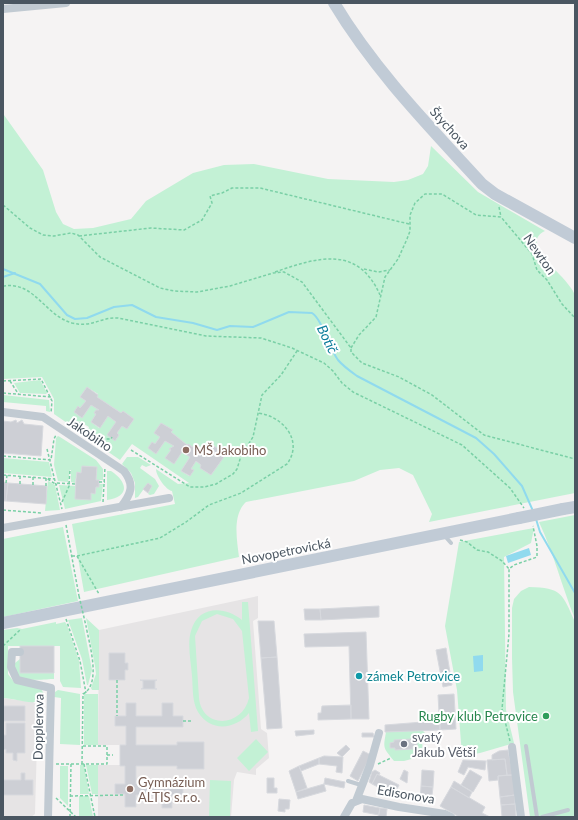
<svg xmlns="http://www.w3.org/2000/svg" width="578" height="820" font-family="Lato,sans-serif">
<rect width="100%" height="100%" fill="#f5f3f3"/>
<path fill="#e6e4e5" d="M258,596V618L253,621L261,729L267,733L269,758L256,769V775L237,772L234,780L231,817H98V765H120V745H98L99,630Z
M3,698L33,702L38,706L35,814L31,817H3Z"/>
<path fill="#c3f1d5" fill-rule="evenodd" d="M3,109L4,115L43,170L56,212L63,224L74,229L93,228L131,219L146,201L193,173L224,165L254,164L328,179L394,182L408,180L423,174L428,166L431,146L478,192L545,231C522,242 553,267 562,277C567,283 572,288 575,295V493L429,522L432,514L413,475L399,468L380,470L354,481L246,502C232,515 237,540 239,557L84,592L72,524L175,504L172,491C166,490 156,476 156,469L178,484L189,483L132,444L120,460L88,438L87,433L89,427L79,421L75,425H70L54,414V399L42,377L3,379ZM87,387L98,394L97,397L121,413L123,411L134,419L127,429L122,426L117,433L119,435L115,440L113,439L116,422L108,416L99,428L91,422L96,414L95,413L99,410L91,405L82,418L74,412L78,407L80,408L86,401L80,397ZM161,423L172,430L171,432L187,445L188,444L196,449L197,447L208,455L225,454L211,475L200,468L201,465L196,461L191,469L193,471L189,476L181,471L190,457L182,452L165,458L171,450L169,449L174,446L165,441L156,454L154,452L155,444L160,437L155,433Z
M40,380L47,393L46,394L20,393L14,383Z
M3,395L49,400L50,412L46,411V406L3,402Z
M58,436L60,437L96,460L103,469V480H96L97,467L82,466L81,473L77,472L75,483L71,482V470H70L68,482L58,481L54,465L56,438Z
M127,457H138L151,465L146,467L142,465L140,468L155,479L159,486L154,494L150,495L148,494L152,486L148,483L138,497L135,498V483L131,473L122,464Z
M3,458L49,462L52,477L3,473Z
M107,471H111C128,482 130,497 107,500Z
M48,481L55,485L60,510L45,511Z
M99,484H103L101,501L65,509L59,485L76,486L91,500V493H95L96,487H99Z
M575,515V619C562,587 554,554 539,522Z
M63,527L78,601L3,617V539Z
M534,528L531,543L504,557L506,710L514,743L480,753L462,756L457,690L445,626L459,542Z
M529,587C562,588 562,593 575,622V817H530L513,692L512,658V608L514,599L521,591Z
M242,602H248L258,731L251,732L249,713C236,729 211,733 198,712C192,702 193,688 192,676C191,662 187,644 191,631C198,605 225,606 242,620ZM217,614L233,619L242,631L249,698C242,728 202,729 199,698L195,636L202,621Z
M82,618L92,670L88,685H87L82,659L68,620Z
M86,618L99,630V690H92L91,688L96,674L95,666Z
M56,622V624L65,622L67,625L79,661L81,688L63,687L60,681V646H8V674L14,682L41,689L46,697C37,708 15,698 3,698V630L17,628L22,629Z
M20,659V673H54V679C46,679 18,683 15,673C14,670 15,666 15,663Z
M58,690L80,694V745L60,744L61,698L54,697L55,692Z
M84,694H98V745H84Z
M421,729L425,733L422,739L423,756L404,761H394C383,747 383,749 386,732ZM411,739L412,741H417V746L412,747V749L395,750V748H390V743L394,742V740Z
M256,739L268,752L249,771L237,758Z
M80,765H84L89,794H80Z
M86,765H98V794H92Z
M60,766H68V806L60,798Z
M210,780L231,781L230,817H209Z
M79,796H89L93,817H79Z"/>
<path fill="#90daee" d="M529,548L531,555L508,563L506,556Z
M483,655V671L474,672L473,656Z"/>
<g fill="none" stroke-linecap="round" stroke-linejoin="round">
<path stroke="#90daee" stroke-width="2" d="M3,269L40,284L67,315L75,319L87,318L114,307L132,305L156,317L193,323L217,330L230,326L253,327L289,312L312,313C322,319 329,348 338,360C343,366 350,371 357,376L476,438L494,454L522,486L533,511
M3,277L15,273
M536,519L540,532L575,593"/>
</g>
<path fill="#cdcfd5" stroke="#d7d9de" d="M87,387L98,395L97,397L121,413L123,411L134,419L127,429L122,426L117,433L119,435L115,441L107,435L116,422L108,416L100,428L91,422L96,414L94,413L96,410H99L91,405L82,418L74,412L78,406L80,408L86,401L80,397Z
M16,420L17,423L22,420L24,424L43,426L41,456L3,453V421L11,422Z
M161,423L173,430L171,432L187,445L188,444L196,449L197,447L208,455L214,446L226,454L211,475L200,468L201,465L196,461L191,469L194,470L190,476L181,471L190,457L182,452L174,464L165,458L171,450L169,449L174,446L165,441L156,454L148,448L152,442L155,444L160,437L154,433Z
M82,466L97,467L96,480H99V487H96L95,494L91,493V500L75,499L76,479L77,472L81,473Z
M3,482L8,483L6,501H3Z
M8,483L47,486L46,504L6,501Z
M148,483L152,486L148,493L143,489Z
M379,606V617L321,620L320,609Z
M304,609H320L321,620H305Z
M258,621H274L277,657L261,658Z
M366,632L369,719H351L349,646L305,647L304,634Z
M20,646H54V673H20Z
M446,648L452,685L443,687L436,650Z
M109,653H125V663H128V670H125V680H109Z
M277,657L282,728L267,729L261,658Z
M140,680H157L155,681V689H157H141L143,688V681Z
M454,694L456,729L440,730L438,695Z
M126,703H136V716H162V703H173V716H183V727H136V745H177V742H204V769H177V766H136V784H183V795H172V808H162V795H136V807H125V794H115V784H125V766H120V745H126V726H115V716H126Z
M351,705V719L318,720V713H321L322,706Z
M3,706H25V721H3Z
M423,722H440V730L385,732V725Z
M6,723H25V753H17V761L13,760V753H6V749L3,750V735H6Z
M314,730V734L296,736L295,731Z
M362,733H373L374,737H362Z
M412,739V741H417V746L412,747L413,749L395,750V748H390V743L394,742V740Z
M346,745L350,749L342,757L337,753Z
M508,750L513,775H507L505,759L492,760V755L499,751Z
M363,751L371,755L358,781L350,776Z
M324,756L343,757L342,773L336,772L337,766L319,764V758Z
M319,758V764L301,771L299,766Z
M505,759L507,775L498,776V780L489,781L487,760Z
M463,760L486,761L485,770L468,767L464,775L458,772Z
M299,766L307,788L296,792L289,771Z
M375,770L380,773L379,775L377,774L372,784L369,782L372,772Z
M404,770L408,772L407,783L400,779Z
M422,770L434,771L433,787L421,786Z
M470,770L482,777L473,792L461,785Z
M21,773H25V780H33V795H3V780H21Z
M377,774L399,785L394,795L372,784Z
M513,775L515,795L500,797L498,776Z
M267,778H274V788H277V793H267Z
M325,778L345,782L344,788L324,784Z
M454,781L472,792L469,798L451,787Z
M324,784L326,791L298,799L296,792Z
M421,786L433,787L431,804L420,801Z
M451,787L485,807L482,813L490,817H459L440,806Z
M515,795V804L501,805L500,797Z
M279,799L290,800L289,809H285V812L278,811Z
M515,804L516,817H502L501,805Z
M364,805L380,808L379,815L363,812Z
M380,808L387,809L386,817H378Z"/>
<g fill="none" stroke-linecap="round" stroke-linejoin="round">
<path stroke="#7ad0a6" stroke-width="1.5" stroke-dasharray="3 2" stroke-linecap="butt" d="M3,205L30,228L43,235L54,236L71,233L78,235L100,257L160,288L174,291L197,292L230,286L273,273L284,272L302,282L351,348V352L362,363L399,377L432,395L484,435L575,459
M499,207L501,217
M79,236L151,228L184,230L202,220L212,203L210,196L222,193L232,188H260L409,224
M364,269L378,272L390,270
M275,272C318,257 358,245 380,295
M3,286C35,281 44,315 72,323C92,328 100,317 118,318L206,336L261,338L292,348L324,363L333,371L342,383L353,392L462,445L510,488L524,508
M351,348L359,335L376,317L385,277L398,259L407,239L410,231V215L415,203L425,194H442L476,215L501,217L532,254L537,270L547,280L562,304L575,318
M3,381L41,379L52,401L51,413
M10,381L19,395
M3,393L51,397
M73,427L80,422
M86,436L88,427
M101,447L106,439H111L112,437
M47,449L62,509
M131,450L190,487H204L216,484L233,474L237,469L241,456L253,437L262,395L281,375L297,351
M3,456L51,460L54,439L56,435
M3,475L55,479
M99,482H105
M6,483L7,475
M57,483L75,484
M20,484V476
M69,484L70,470
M33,485V477
M46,486V478L57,485
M62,502L70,484
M103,502L105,467
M3,510L41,513
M66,525L79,596
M460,540L467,542L477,550L488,552L502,561L509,569
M72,556H77L99,594
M77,556L160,538L186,522L209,505L241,493L287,464C304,441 283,416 258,413
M66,619L80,661L86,693
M3,646L20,630
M117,680V716
M183,721H191
M510,741L502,709L509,634V569L514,565L537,557V546L533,526
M107,755H113
M56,764H107V746H82
M82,764L83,694C102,684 89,643 86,626
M84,764L95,817
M378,764L391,758
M70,796L125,795
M56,798L76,817
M70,817L71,764"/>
<path stroke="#c1cad2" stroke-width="4" d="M444,535L451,543
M526,746L537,817
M348,781L361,785
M542,817L568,810"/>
<path stroke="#c1cad2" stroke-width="8" d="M3,9L66,3
M3,412L43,417L124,471C135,485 131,494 121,507
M3,528L169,498
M20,652H12L11,667L17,680L51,688L48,817
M512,747L521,817
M356,801L370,765L379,733
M344,817L352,803L362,799L399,807L445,814L451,817"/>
<path stroke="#c1cbd6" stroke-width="12" d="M334,3C375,71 429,126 482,184L495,194L575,238
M563,509L575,507
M3,623L519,518"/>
<path stroke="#7ad0a6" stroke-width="1.5" stroke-dasharray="3 2" stroke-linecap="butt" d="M79,596L86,626"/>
<path stroke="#c1cbd6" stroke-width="12" d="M519,518L563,509"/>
</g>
<g fill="#8d6e63" stroke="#fff" stroke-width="1.5">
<circle cx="186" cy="450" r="4"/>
<circle cx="130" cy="789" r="4"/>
</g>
<circle fill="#0f9aa8" stroke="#fff" stroke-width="1.5" cx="359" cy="676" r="4"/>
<circle fill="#2e9e5b" stroke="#fff" stroke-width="1.5" cx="546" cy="716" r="4"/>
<circle fill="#6b7280" stroke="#fff" stroke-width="1.5" cx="404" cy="744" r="4"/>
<g text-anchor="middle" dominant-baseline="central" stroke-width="4" stroke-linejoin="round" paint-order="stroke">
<g font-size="13" fill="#4a5661" stroke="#fff">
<text transform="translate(450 128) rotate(48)">Štychova</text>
<text transform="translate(540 254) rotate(55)">Newton</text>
<text transform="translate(90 434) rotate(34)">Jakobiho</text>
<text transform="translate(286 551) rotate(-11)">Novopetrovická</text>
<text transform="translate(38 727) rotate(-89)">Dopplerova</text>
<text transform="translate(406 794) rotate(10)">Edisonova</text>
</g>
<g font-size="13" fill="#785e54" stroke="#fff" text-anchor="start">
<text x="194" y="450">MŠ Jakobiho</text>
<text x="138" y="782">Gymnázium<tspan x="138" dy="15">ALTIS s.r.o.</tspan></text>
</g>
<g font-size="13" fill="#0d838f" stroke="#fff" text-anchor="start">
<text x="367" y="676">zámek Petrovice</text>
</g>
<g font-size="13" fill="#27864d" stroke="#fff" text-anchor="end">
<text x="538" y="716">Rugby klub Petrovice</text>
</g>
<g font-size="13" fill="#5b616d" stroke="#fff" text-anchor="start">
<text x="412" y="737">svatý<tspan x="412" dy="15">Jakub Větší</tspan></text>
</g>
<g font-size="14" font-style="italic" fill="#0c7c9b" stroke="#fff">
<text transform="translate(328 339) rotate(64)">Botič</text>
</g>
</g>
<rect width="578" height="820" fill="none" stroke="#4a5661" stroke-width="8"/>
</svg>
